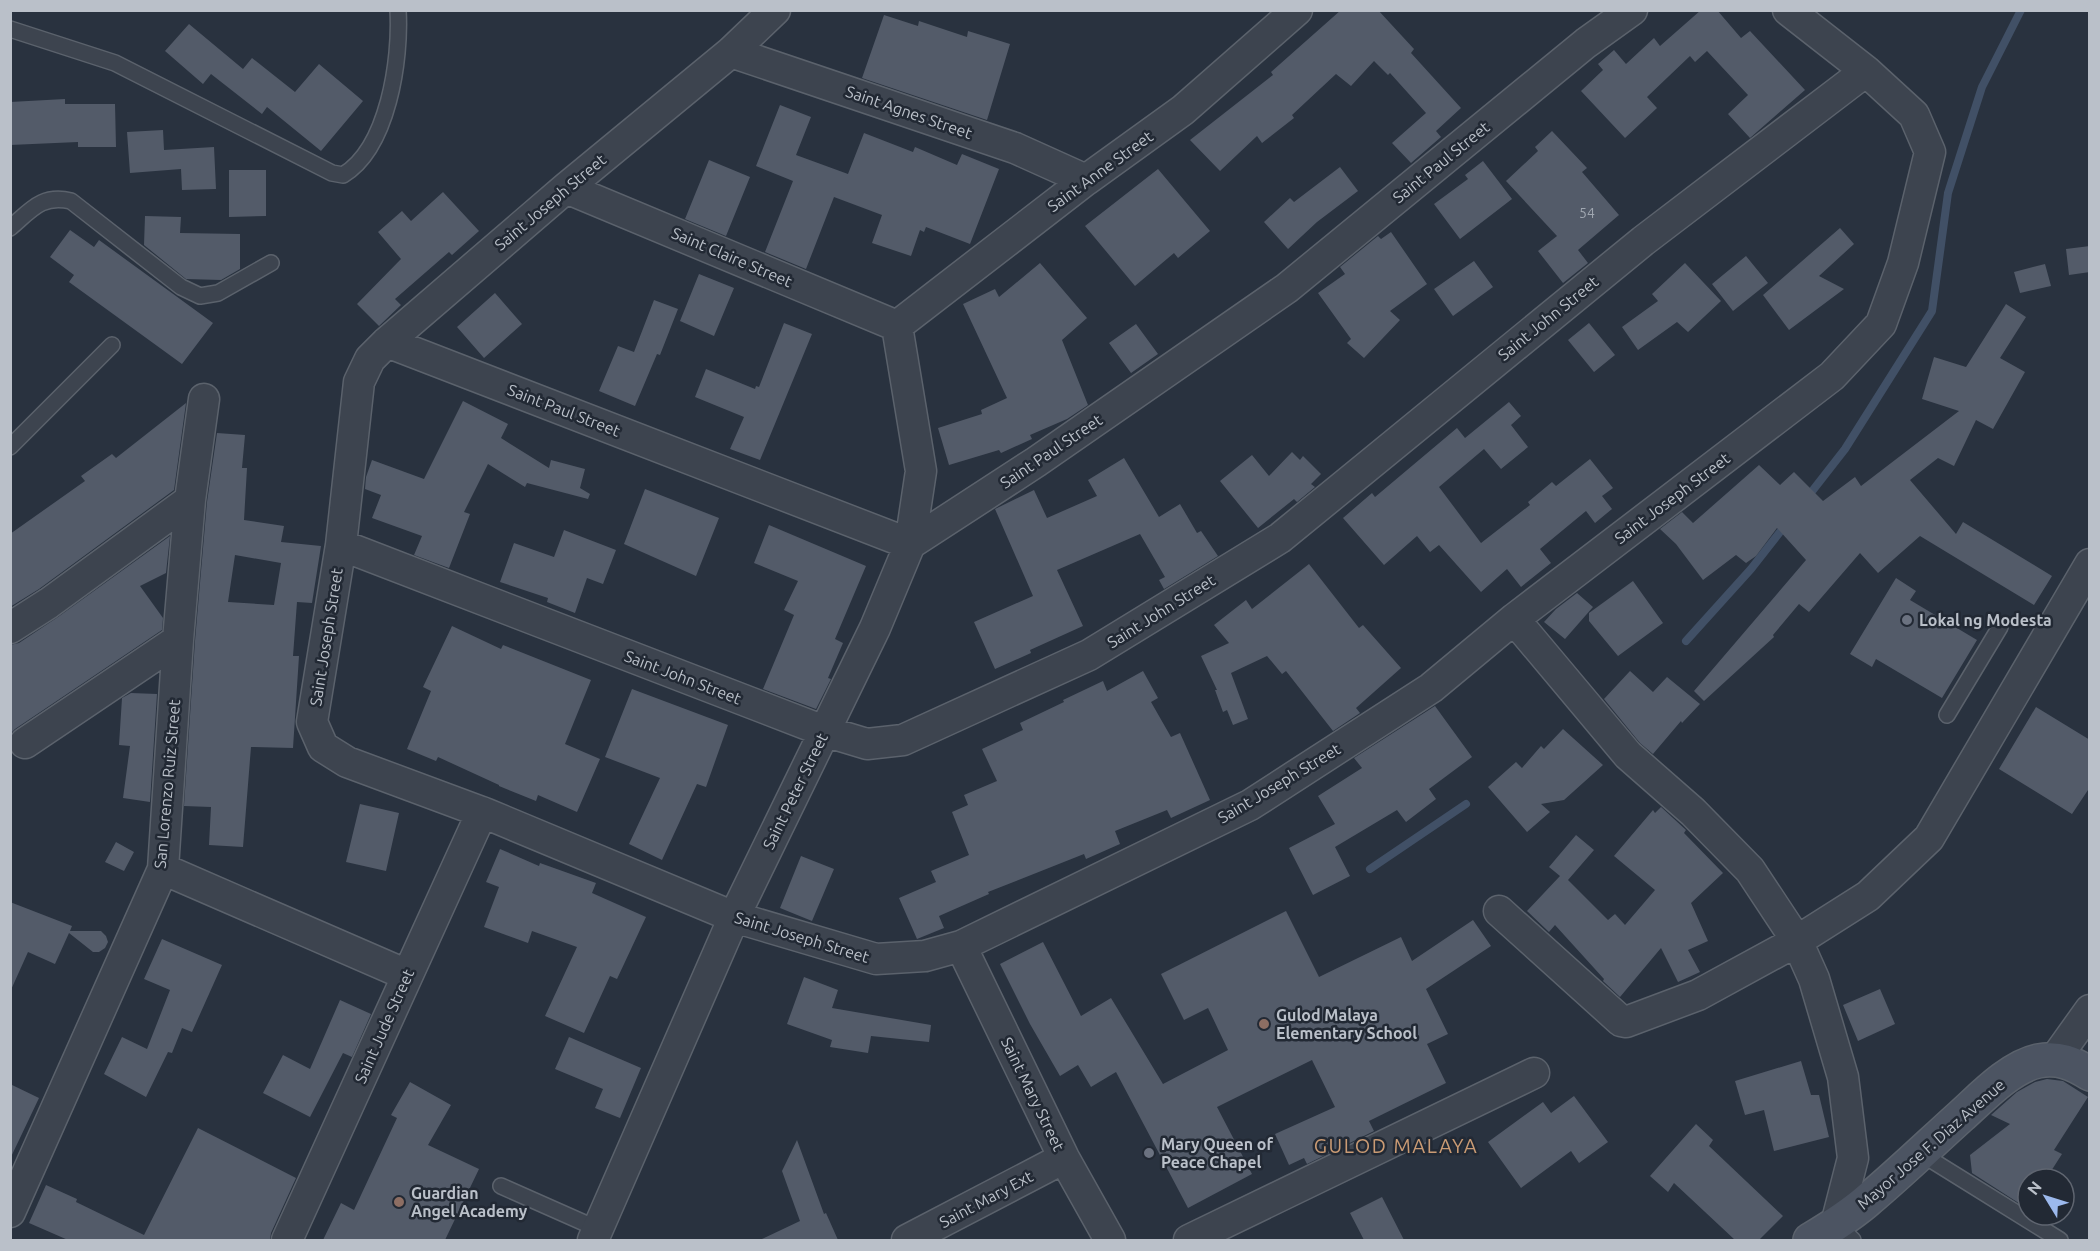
<svg xmlns="http://www.w3.org/2000/svg" width="2100" height="1251" font-family="Ubuntu,sans-serif">
<rect width="100%" height="100%" fill="#29323f"/>
<g fill="none" stroke-linecap="round" stroke-linejoin="round">
<path stroke="#415066" stroke-width="8" d="M1806,499L1845,449L1932,311L1948,193L1982,87L2021,10
M1686,641L1751,569L1787,523
M1370,869L1466,804"/>
</g>
<path fill="#535b69" fill-rule="evenodd" d="M1341,10H1378L1414,49L1411,53L1461,108L1436,131L1441,137L1411,163L1392,143L1426,113L1390,73L1388,75L1374,61L1351,86L1336,74L1292,115L1294,118L1262,143L1257,136L1220,171L1190,140L1273,75L1271,72Z
M1701,10H1717L1741,38L1750,31L1805,90L1750,138L1728,114L1748,95L1707,51L1695,62L1690,56L1647,97L1657,108L1625,138L1581,91L1603,70L1598,64L1614,50L1626,64L1654,38L1660,46Z
M884,15L918,26L919,21L967,37L968,31L1010,44L987,120L862,78Z
M189,24L243,69L252,58L295,92L319,64L363,101L321,151L267,107L262,114L211,74L203,84L165,51Z
M65,99V104H115L116,147H78V142L10,145V102Z
M780,105L811,117L796,155L848,174L864,133L913,152L915,147L957,165L962,154L999,169L970,244L926,227L924,232L920,230L911,256L872,243L882,215L834,197L806,269L765,252L793,181L756,166Z
M163,130L164,150L214,147L216,189L182,190L181,169L130,173L127,132Z
M1552,131L1587,168L1582,172L1619,215L1578,250L1588,263L1563,283L1538,251L1557,236L1506,181L1538,151L1535,147Z
M709,160L750,177L726,236L685,219Z
M1483,161L1512,199L1460,239L1434,204L1468,179L1465,175Z
M1340,167L1358,191L1317,222L1288,249L1264,222L1290,198L1294,202Z
M1158,169L1210,231L1178,258L1174,253L1135,286L1085,226Z
M229,170H266V216L229,217Z
M443,192L479,231L452,255L449,252L395,299L401,305L379,326L357,304L401,259L378,232L402,211L411,221Z
M145,216L181,217L180,233L240,234V269L221,280L186,279L144,245Z
M1840,228L1854,244L1819,276L1844,289L1789,330L1763,295Z
M70,230L94,247L99,240L213,323L182,364L69,282L74,275L50,257Z
M1391,232L1427,284L1390,311L1400,320L1364,358L1347,343L1351,339L1318,293L1345,274L1340,267L1378,236L1381,239Z
M2090,246V272L2069,275L2066,249Z
M1746,256L1768,283L1733,311L1712,284Z
M1474,261L1493,287L1453,316L1434,289Z
M1040,263L1087,318L1062,340L1088,405L1067,419L1030,435L1032,439L1001,453L999,450L949,465L938,428L982,414L981,410L1007,398L963,304L995,289L999,297Z
M1685,263L1721,301L1688,332L1677,322L1638,350L1622,327L1658,301L1652,294Z
M2045,264L2051,286L2020,293L2014,272Z
M699,274L734,288L714,336L680,321Z
M495,293L522,324L484,358L457,327Z
M654,300L678,309L660,355L657,354L635,406L599,391L618,346L634,352Z
M2006,304L2026,317L2000,358L2025,372L1993,429L1976,420L1954,466L1938,458L1910,480L1956,534L1963,522L2052,576L2034,605L1920,536L1878,573L1860,553L1809,612L1799,604L1773,635L1774,637L1704,701L1694,691L1806,560L1777,528L1756,556L1746,563L1736,555L1703,580L1676,544L1660,529L1682,512L1693,523L1759,465L1780,485L1794,472L1823,501L1855,477L1861,486L1959,411L1922,399L1934,357L1966,367Z
M784,323L812,334L760,460L730,449L744,417L695,397L706,369L755,389L756,386L759,387Z
M1589,323L1615,355L1594,372L1568,340Z
M1136,324L1158,354L1131,373L1109,343Z
M463,401L508,424L501,438L549,468L551,460L585,469L580,488L590,494L588,499L527,483L525,487L488,464L464,512L470,514L449,568L414,555L422,536L372,518L381,495L365,489L366,477L372,460L424,479Z
M1509,402L1521,416L1511,425L1528,447L1501,469L1484,449L1439,487L1481,543L1530,505L1528,502L1552,482L1556,486L1590,459L1613,488L1602,496L1612,509L1595,523L1586,511L1540,549L1551,563L1521,587L1507,569L1481,592L1439,545L1430,552L1417,536L1384,565L1343,518L1372,493L1375,497L1457,428L1465,438Z
M186,403L174,490L39,589L10,607V534L85,481L81,476L112,454L116,458Z
M217,433L245,435L242,468H247L244,520L284,526L281,542L321,546L312,603L297,602L293,656H299L293,748L251,747L243,847L209,845L211,807L184,806L195,641L207,502ZM235,555L281,563L274,605L228,602Z
M1292,452L1300,460L1303,456L1321,474L1311,484L1315,487L1297,502L1294,499L1258,528L1220,481L1252,455L1269,476Z
M1124,458L1159,517L1180,504L1197,533L1201,531L1218,556L1164,589L1159,580L1165,577L1140,534L1057,570L1083,626L1030,650L1031,653L995,669L974,622L1033,596L995,509L1034,490L1047,518L1097,496L1088,480Z
M645,489L719,518L696,576L624,544Z
M769,525L866,566L835,639L843,643L828,678L831,679L816,709L763,689L794,615L784,610L798,581L754,563Z
M564,530L616,550L603,584L587,578L575,613L547,602L548,598L500,582L514,543L554,557Z
M170,536L166,573L140,586L163,618L162,630L15,729L10,734V645L19,643L58,617Z
M1309,564L1359,628L1363,625L1401,668L1356,708L1360,713L1333,731L1286,671L1282,674L1267,656L1231,673L1248,719L1233,725L1227,710L1223,712L1215,690H1217L1201,656L1229,643L1214,625L1246,600L1252,609Z
M1896,578L1916,591L1910,600L1977,640L1942,698L1876,659L1872,667L1850,654Z
M1633,581L1663,623L1618,656L1589,621V613Z
M1577,593L1593,607L1565,639L1544,622L1556,609Z
M452,626L501,649L503,645L591,680L565,744L600,759L577,812L538,795L536,801L499,786V785L438,757L436,761L407,749L431,691L423,687Z
M1143,671L1158,698L1151,702L1171,737L1180,733L1210,800L1171,818L1167,810L1115,831L1120,844L1086,859L1084,854L988,892L989,894L939,916L944,928L917,939L899,898L936,882L931,871L969,855L952,812L968,805L964,795L997,781L982,749L1023,730L1020,723L1064,702L1063,700L1103,681L1107,691Z
M1630,671L1653,692L1667,677L1700,704L1682,723L1681,721L1653,754L1640,743L1604,699Z
M632,689L728,725L706,787L697,784L662,860L629,844L660,778L605,757Z
M131,693L157,694L150,802L123,798L130,746L119,745L122,698Z
M1435,706L1472,757L1429,789L1436,799L1406,822L1397,810L1335,847L1350,876L1313,895L1289,848L1335,824L1318,796L1362,768L1354,758Z
M2036,707L2090,740V787L2072,814L1999,769Z
M1563,729L1603,765L1564,800L1541,804L1550,812L1527,832L1488,787L1516,762L1522,768L1541,746L1544,749Z
M360,804L399,813L386,871L346,862Z
M1661,807L1686,830L1684,833L1723,873L1691,903L1708,941L1688,950L1700,972L1678,982L1661,948L1620,997L1603,981L1604,979L1555,925L1549,932L1527,911L1560,876L1549,867L1576,835L1594,850L1568,880L1608,920L1615,914L1625,925L1655,890L1614,856L1653,810L1655,813Z
M116,842L134,852L124,871L105,862Z
M500,849L539,866L540,863L596,883L592,893L646,917L617,979L610,976L584,1033L545,1016L577,947L532,931L528,943L484,927L499,887L486,882Z
M801,856L834,869L812,921L780,908Z
M10,902L72,926L70,931H101L106,936L108,942L105,948L99,952H93L69,933L55,964L28,952L10,992Z
M1286,911L1319,977L1401,937L1412,961L1473,920L1491,946L1426,989L1448,1034L1427,1044L1446,1083L1369,1121L1374,1131L1307,1164L1304,1158L1289,1165L1275,1134L1335,1107L1312,1060L1217,1107L1252,1174L1188,1208L1116,1072L1091,1087L1078,1065L1060,1076L1030,1024L1000,964L1043,942L1081,1016L1111,998L1163,1084L1228,1050L1208,1008L1184,1020L1161,974Z
M162,939L222,965L192,1032L182,1028L172,1053L168,1052L146,1097L104,1074L122,1037L147,1049L170,990L144,979Z
M804,977L838,990L832,1008L931,1025L929,1042L871,1036L868,1053L830,1047L832,1040L787,1024Z
M1880,989L1895,1024L1858,1041L1843,1005Z
M340,1000L371,1014L352,1057L343,1053L310,1117L263,1093L283,1055L310,1069Z
M569,1037L641,1068L620,1118L595,1108L603,1089L555,1069Z
M1801,1061L1811,1095H1819L1829,1137L1774,1151L1764,1110L1745,1115L1735,1081Z
M2047,1079L2063,1081L2088,1097L2054,1150L2062,1154L2046,1179H2028V1209L1972,1173L1970,1155L2010,1124L1991,1115L2017,1092L2035,1082Z
M410,1082L451,1105L428,1145L479,1169L445,1240H323L341,1203L354,1210L397,1118L391,1115Z
M10,1084L39,1098L10,1159Z
M1574,1096L1608,1142L1579,1163L1571,1151L1521,1188L1488,1142L1543,1102L1551,1113Z
M1696,1124L1713,1140L1709,1146L1783,1216L1759,1240H1735L1674,1183L1668,1192L1650,1176Z
M198,1128L296,1178L271,1233L270,1240H68L29,1223L46,1185L77,1199L76,1202L144,1235Z
M797,1140L824,1214L826,1213L838,1240H760L800,1221L782,1171Z
M1382,1197L1404,1240H1364L1350,1213Z"/>
<g fill="none" stroke-linecap="round" stroke-linejoin="round">
<g stroke="#5b626c" stroke-width="18">
<path id="service" d="M10,29L115,63L332,173L343,175C388,148 401,60 398,10
M10,228C31,210 42,194 71,201L181,287L200,296L218,293L271,263
M10,447L112,345
M1947,715L2000,627
M1920,1153L2060,1240
M501,1186L598,1229
M1836,1224L1853,1240"/>
</g>
<g stroke="#5b626c" stroke-width="33">
<path id="minor" d="M775,10L731,52L566,188L387,342L370,359L359,382L341,545L312,722L323,747L347,762L487,814L734,917L876,959L925,956L961,946L1250,805L1431,688L1514,619L1832,376L1881,324L1903,263L1930,152L1914,115L1866,71L1788,10
M731,52L1015,148L1086,180
M566,188L897,326
M897,326L1086,180L1183,110L1297,10
M387,342L910,544L1036,462L1287,288L1586,43L1632,10
M341,545L824,731L867,744L903,740L1089,655L1280,538L1643,241L1866,71
M1514,619L1628,755L1693,812L1750,870L1797,941L1814,979L1843,1077L1853,1158L1836,1224
M10,628L49,603L190,500
M25,743L178,640
M163,869L407,975
M1499,911L1621,1021L1626,1022L1698,995L1797,941L1868,896L1929,838L2090,564
M961,946L1064,1158L1110,1240
M2055,1059L2090,1010
M10,1212L163,869L178,640L190,500L204,399
M287,1240L482,812
M593,1240L734,917L875,628L910,544L921,471L897,326
M907,1240L1064,1158
M1189,1240L1534,1073"/>
</g>
<g stroke="#5b626c" stroke-width="36">
<path id="secondary" d="M1810,1240C1830,1228 1851,1215 1869,1199C1901,1172 1930,1144 1961,1116C1981,1098 2010,1067 2038,1061C2058,1057 2073,1063 2090,1074"/>
</g>
<use href="#service" stroke="#3d444f" stroke-width="15"/>
<use href="#minor" stroke="#3d444f" stroke-width="30"/>
<use href="#secondary" stroke="#4c5462" stroke-width="33"/>
</g>
<g fill="#6b7280" stroke="#222934" stroke-width="2">
<circle cx="1907" cy="620" r="6"/>
<circle cx="1149" cy="1153" r="6"/>
</g>
<g fill="#8d6e63" stroke="#222934" stroke-width="2">
<circle cx="1264" cy="1024" r="6"/>
<circle cx="399" cy="1202" r="6"/>
</g>
<g text-anchor="middle" dominant-baseline="central" stroke-width="5" stroke-linejoin="round" paint-order="stroke">
<g font-size="14" fill="#a0a7b1">
<text x="1587" y="213">54</text>
</g>
<g font-size="16" fill="#bac0c9" stroke="#222934">
<text transform="translate(909 112) rotate(19)">Saint Agnes Street</text>
<text transform="translate(1441 162) rotate(-39)">Saint Paul Street</text>
<text transform="translate(1100 171) rotate(-36)">Saint Anne Street</text>
<text transform="translate(550 202) rotate(-40)">Saint Joseph Street</text>
<text transform="translate(732 257) rotate(23)">Saint Claire Street</text>
<text transform="translate(1548 318) rotate(-39)">Saint John Street</text>
<text transform="translate(564 410) rotate(21)">Saint Paul Street</text>
<text transform="translate(1051 451) rotate(-34)">Saint Paul Street</text>
<text transform="translate(1672 498) rotate(-37)">Saint Joseph Street</text>
<text transform="translate(1161 611) rotate(-32)">Saint John Street</text>
<text transform="translate(326 637) rotate(-81)">Saint Joseph Street</text>
<text transform="translate(683 677) rotate(21)">Saint John Street</text>
<text transform="translate(1279 783) rotate(-31)">Saint Joseph Street</text>
<text transform="translate(167 784) rotate(-85)">San Lorenzo Ruiz Street</text>
<text transform="translate(795 791) rotate(-64)">Saint Peter Street</text>
<text transform="translate(802 937) rotate(17)">Saint Joseph Street</text>
<text transform="translate(384 1026) rotate(-66)">Saint Jude Street</text>
<text transform="translate(1033 1094) rotate(64)">Saint Mary Street</text>
<text transform="translate(1931 1144) rotate(-41)">Mayor Jose F. Diaz Avenue</text>
<text transform="translate(986 1199) rotate(-28)">Saint Mary Ext</text>
</g>
<g font-size="16" font-weight="bold" fill="#bac0c9" stroke="#222934" text-anchor="start">
<text x="1919" y="620">Lokal ng Modesta</text>
<text x="1276" y="1015">Gulod Malaya<tspan x="1276" dy="18">Elementary School</tspan></text>
<text x="1161" y="1144">Mary Queen of<tspan x="1161" dy="18">Peace Chapel</tspan></text>
<text x="411" y="1193">Guardian<tspan x="411" dy="18">Angel Academy</tspan></text>
</g>
<g font-size="20" letter-spacing="1.5" fill="#ca9b74" stroke="#222934">
<text x="1396" y="1145">GULOD MALAYA</text>
</g>
</g>
<rect width="2100" height="1251" fill="none" stroke="#bac0c9" stroke-width="24"/>
<g transform="translate(2046 1197) rotate(308)"><circle r="28" fill="#222934" stroke="#5f6570" stroke-width="1.5"/>
<path d="M0-4.5L10 22L0 15L-10 22Z" fill="#9cb9ed"/>
<text y="-9" font-size="16" font-weight="bold" text-anchor="middle" fill="#bac0c9">N</text>
</g>
</svg>
